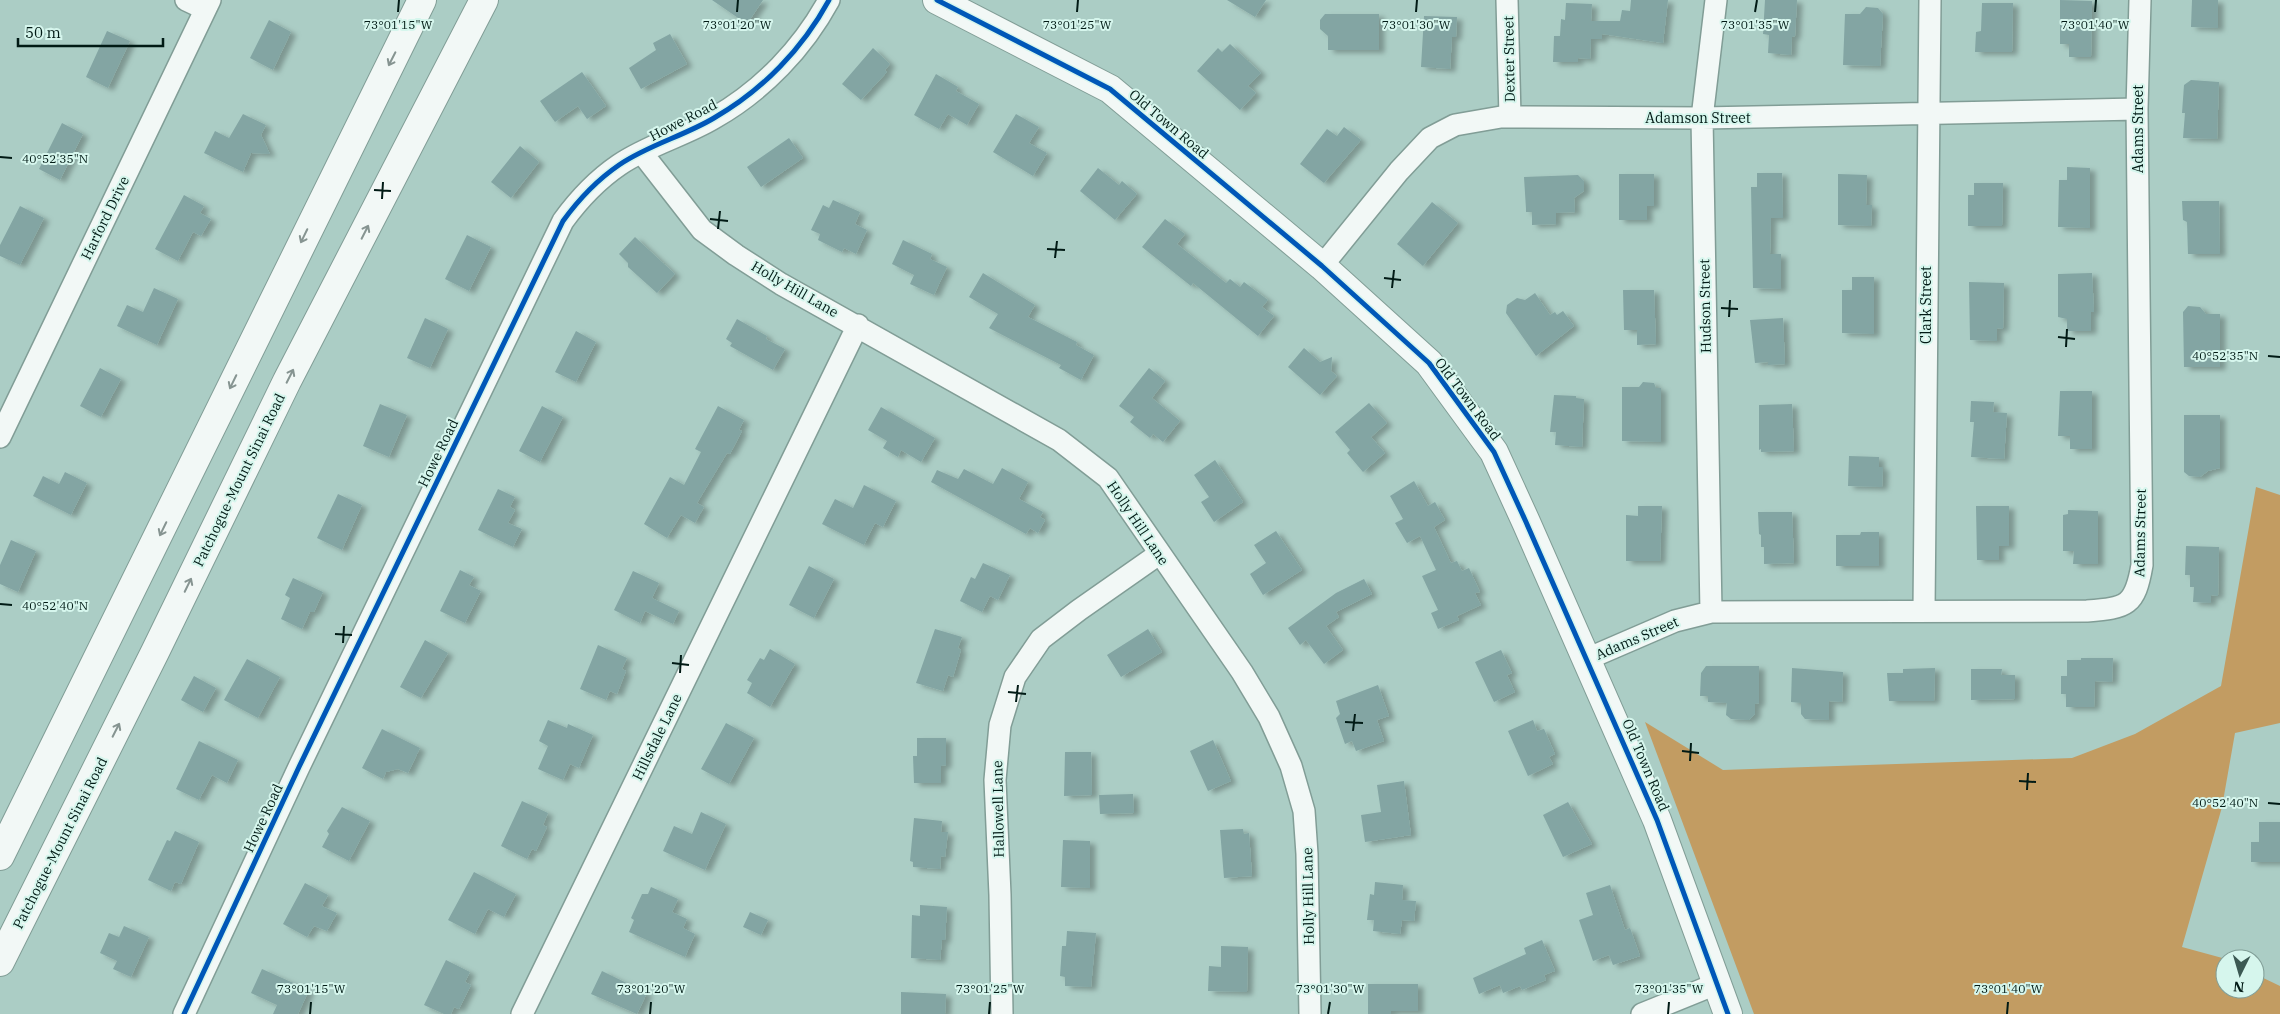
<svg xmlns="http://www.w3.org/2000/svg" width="2280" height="1014" font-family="'IBM Plex Serif',serif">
<defs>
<filter id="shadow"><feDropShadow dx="5.5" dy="3" stdDeviation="2.5" flood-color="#0004"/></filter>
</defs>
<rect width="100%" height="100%" fill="#abcdc5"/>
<path fill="#c29c62" d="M2256,487L2280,495V723L2235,733L2222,807L2182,947L2226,959L2225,989H2255V974L2280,986V1014H1754L1645,722L1723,770L2072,758L2135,734L2221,686Z"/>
<path fill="#83a5a3" filter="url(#shadow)" d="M712,0H763L747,24Z
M1227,0H1266L1255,17Z
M1631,0H1668L1663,43L1602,34V39H1591L1590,59L1578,58V62H1553L1554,36H1560L1561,19L1565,20L1566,3L1592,4L1591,21H1620L1622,10L1630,11Z
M1765,0H1797L1795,36L1792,37L1791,55L1768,53L1769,35L1763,34Z
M2060,0L2092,1L2091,57H2069V44H2060Z
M2192,0H2218V28L2191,27Z
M1982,3H2013L2012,52H1975L1976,32L1981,31Z
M1866,7L1878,8L1883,14L1880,66L1843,65L1845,14H1860Z
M1325,14H1379V50H1328V36L1320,29V20Z
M1424,16L1457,17L1456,37H1452L1450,69L1421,67Z
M269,20L291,32L273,70L250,58Z
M107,31L130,41L108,88L86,77Z
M670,34L687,64L641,89L629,68L656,50L653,43Z
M1230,44L1261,73L1248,86L1256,93L1240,110L1197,71L1218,48L1222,52Z
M873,48L890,64L885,70L887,72L861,100L842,84Z
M582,72L606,106L587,119L578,106L555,122L540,101Z
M936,74L958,87L956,91L979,104L967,125L948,114L939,129L914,115Z
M2191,80L2219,82L2217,139L2183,138L2185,113H2182L2184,85Z
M243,114L266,125L261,135L270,154L251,153L243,172L204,153L215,131L229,138Z
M1016,114L1039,127L1029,143L1047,153L1033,176L993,152Z
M62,123L83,134L60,180L39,169Z
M1344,127L1361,140L1324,183L1300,164L1327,129L1337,136Z
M789,138L803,158L761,187L747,167Z
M520,146L539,162L511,198L491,182Z
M2067,167L2090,168V228L2058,227L2059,180H2067Z
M1098,168L1119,185L1122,181L1137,194L1115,220L1080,191Z
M1757,173H1782L1783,218H1771L1770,254H1781V289L1753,288L1751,187H1757Z
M1619,174H1654V206H1647V220H1619Z
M1838,174L1867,175L1866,205H1872L1871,226L1838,225Z
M1578,175L1584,181V191L1574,198L1575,212L1556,213V224L1532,225V212H1526V209L1524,177Z
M1974,183H2003L2002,226H1968V195H1974Z
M184,195L204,206L200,213L211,219L201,236L193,232L178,261L155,249Z
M833,200L860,212L855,224L867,230L856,254L844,248L842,252L818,240L820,234L811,230L823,205L829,208Z
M2182,201H2219L2220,254H2188L2187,222L2183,220Z
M1432,202L1458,223L1423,266L1397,244Z
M20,206L44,218L20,265L0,256V245Z
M1165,219L1185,234L1177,244L1226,283L1230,279L1240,287L1244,282L1268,300L1262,307L1274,316L1258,336L1193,283L1191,286L1142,247Z
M467,235L491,247L469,291L445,279Z
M635,237L675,274L657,293L628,267V263L619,254Z
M903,240L932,254L930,259L947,267L934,295L910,284L914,275L892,264Z
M983,273L1035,305L1028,317L1077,342L1076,345L1094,355L1081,380L1059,368L1061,365L989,328L998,314L969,297Z
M2092,273L2094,312H2091V331H2067V319L2058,317V274Z
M1852,277H1874V334L1842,333V290H1852Z
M1969,282L2004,283L2003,329L1997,328V341L1970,340Z
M154,288L178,299L157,345L117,326L127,305L143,312Z
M1623,290H1654L1656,344L1637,345V330H1624Z
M1535,293L1550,315L1555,312L1557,315L1563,311L1574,326L1536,356L1506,313L1507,305L1517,298L1525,300Z
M2188,306L2200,307L2206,314H2220V367H2184L2183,312Z
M425,318L448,329L430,368L407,358Z
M1783,318L1785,364L1768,365V362L1755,363L1750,320Z
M737,319L767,336L766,339L785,349L773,370L730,346L732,343L726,339Z
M576,331L596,342L576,382L555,372Z
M1304,348L1320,362L1332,357L1331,371L1337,376L1320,395L1288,367Z
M100,368L121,379L101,417L80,406Z
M1149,368L1165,381L1152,398L1180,421L1163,442L1153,434L1150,438L1130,422L1134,417L1119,406Z
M1643,382L1654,383L1656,388H1661V442L1622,441V387H1639Z
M2060,391H2092V449H2070V436H2058Z
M1554,395L1576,396V398L1584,399L1582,447L1555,445L1556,432H1550Z
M1971,401L1994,402L1993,412L2007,413L2004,459L1971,457L1974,422H1970Z
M1369,403L1387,423L1371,437L1385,453L1363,472L1347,453L1350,450L1335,432Z
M380,404L407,415L389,457L363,446Z
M1792,404L1794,451L1761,452V449L1759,450V405Z
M542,406L563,417L540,462L519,451Z
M718,406L744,420L739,430L742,431L730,454L727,453L697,503L704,507L695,523L681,515L667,538L644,524L670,477L684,485L701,452L695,449Z
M881,407L935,438L921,462L901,450L898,457L883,448L887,441L868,430Z
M2184,415H2220V468L2208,471L2200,477L2189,476L2184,472Z
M1849,456L1879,457V467H1883L1882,487L1848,486Z
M1215,460L1243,502L1214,522L1201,502L1209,497L1194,475Z
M1002,468L1028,482L1019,499L1043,512L1040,517L1045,520L1038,533L1030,528L1026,534L931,482L937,470L958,479L964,469L993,484Z
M65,472L87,483L71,515L33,496L43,476L59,484Z
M1414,481L1428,506L1435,502L1445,520L1434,527L1451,563L1457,561L1462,571L1469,568L1480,592L1475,593L1481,605L1457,616L1459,620L1438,629L1431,613L1438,610L1422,576L1436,570L1420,536L1407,543L1395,523L1403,519L1390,496Z
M864,485L896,501L883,527L875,523L864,545L822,524L835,499L853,508Z
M498,489L515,497L510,507L515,510L508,523L522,529L513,547L478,530Z
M338,494L362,505L342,550L317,538Z
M1638,506H1662L1660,561H1626V515L1638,516Z
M1976,506H2009V546H1999V560H1977Z
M2068,510L2098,511V564H2073L2074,551H2063V515L2068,514Z
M1758,512H1792L1794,563L1764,564V547H1761V535L1759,534Z
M1276,531L1302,570L1263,595L1250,574L1266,563L1254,545Z
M1861,532H1879V566H1836V535H1860Z
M11,540L36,551L18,592L0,584V565Z
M2186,546L2219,547L2218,596L2211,595V603L2193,602L2194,587H2190V575H2185Z
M983,563L1010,575L998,600L990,596L982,612L960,601L971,577L975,579Z
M809,566L834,579L814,618L789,605Z
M460,570L474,577L469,585L481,591L465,623L440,611Z
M633,571L659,583L652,598L679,611L673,624L645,611L640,623L614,610Z
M293,578L323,592L314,612H310L302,629L281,619L290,598L285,595Z
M1364,579L1372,594L1336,612L1339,617L1326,626L1343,650L1324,664L1306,640L1300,645L1288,628L1336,593Z
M935,629L962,637L958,648L961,650L953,677L948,675L943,691L916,683Z
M1148,629L1162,652L1121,677L1107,655Z
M425,640L448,653L421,698L400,687Z
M598,645L627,658L622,669L626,671L617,694L610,691L606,700L580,689Z
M770,649L795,664L770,707L747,693L752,683L747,680L760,658L764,660Z
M1501,650L1512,673L1507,675L1515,692L1494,702L1475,662Z
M2081,658H2113L2112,682L2095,681L2094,707H2066V694H2061V676H2067V660H2081Z
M247,659L280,677L258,718L224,700Z
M1706,666H1759V703L1755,704V714L1749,720L1731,719L1726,715L1727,703L1708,702V696H1700L1701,673Z
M1792,668L1843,672L1842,702L1829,701V720L1805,719L1801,714V703L1791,702Z
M1935,668L1934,701H1889L1887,673H1903V669Z
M1971,669H2002L2001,675H2015V699L1971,700Z
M194,676L216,688L203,712L181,700Z
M1378,685L1389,716L1377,720L1384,741L1356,751L1352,741L1345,744L1336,718L1340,714L1336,701Z
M548,720L567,728L568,724L593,735L579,768L570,764L563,780L538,769L548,746L539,741Z
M1533,720L1537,731L1544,729L1555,754L1549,757L1553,764L1528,776L1508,731Z
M726,723L754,738L729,784L701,769Z
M382,729L420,748L408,773L398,769L386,772L383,779L362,768Z
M917,738H946V765L941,766V783H914L913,756H917Z
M1213,740L1231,781L1208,791L1190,751Z
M199,741L238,760L227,783L212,775L199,800L176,789Z
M1065,752H1091L1092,795L1064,796Z
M1404,781L1411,835L1365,842L1361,815L1381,812L1377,785Z
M1133,794L1134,813L1100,814L1099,795Z
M522,801L548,813L543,825L547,827L536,851L532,849L527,859L501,846Z
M1568,802L1592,844L1563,857L1543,815Z
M342,807L370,821L349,861L322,847L329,834L327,831Z
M701,812L726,824L705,870L663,851L674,826L692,834Z
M914,818L942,821L941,832H948L945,857L941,856L940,869L913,867V862L910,861Z
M2259,822H2280V862H2251V842H2259Z
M1243,829L1244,834L1249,833L1252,876L1224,878L1220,830Z
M175,831L199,842L181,884L175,882L171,891L148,880L167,840L170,841Z
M1063,840L1090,841V888L1061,887Z
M474,872L516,894L504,917L488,909L475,934L448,920Z
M1375,882L1403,885L1402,900L1416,901L1414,921L1402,920L1400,934L1373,931L1374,920H1367L1370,894L1374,895Z
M305,883L328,895L322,906L337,913L327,931L314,926L307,937L283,924Z
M1610,885L1625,930L1630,928L1640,956L1613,965L1609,955L1593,961L1579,920L1593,915L1586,893Z
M651,887L678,899L672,912L687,919L683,928L695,934L685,957L629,932L634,920L631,918L642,894H648Z
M920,905L947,907L945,940H942L940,960L911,958L912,915L920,916Z
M750,912L768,920L761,935L743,927Z
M124,926L149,937L131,977L113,969L117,961L100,953L109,933L119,937Z
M1067,931L1096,933L1091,987L1065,986V977L1060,976L1062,946H1066Z
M1542,940L1555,971L1544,975L1546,980L1522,990L1520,986L1503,993L1500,985L1479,994L1473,978L1526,954L1524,948Z
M1221,946L1248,947L1247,992L1208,991L1209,966L1221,967Z
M446,960L470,972L465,982L471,985L459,1009L454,1007L451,1014H444L424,1005Z
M262,969L309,990L298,1014H273L277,1005L251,993Z
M602,971L647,993L637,1014L591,994Z
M1368,984H1418V1011H1391V1014H1368Z
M901,992L946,994L945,1014H901Z"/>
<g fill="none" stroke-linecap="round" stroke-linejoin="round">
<g stroke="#819d96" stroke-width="24">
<path id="minor" d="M186,0L205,9
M1507,0L1510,117
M642,153L702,230L736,255L781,284L1059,440L1108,478L1242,672L1269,717L1291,766L1304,811L1307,854L1310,1014
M1322,266L1399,171L1430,138L1455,125L1501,117L1702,118L2137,109
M0,437L210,0
M1924,610L1930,0
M1711,612L1702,118L1716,0
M1587,659L1675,621L1711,612L2087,611C2127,608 2135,606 2142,565L2137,109L2140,0
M184,1014L299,767L563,221C579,199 597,180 619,165C648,145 684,136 714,118C763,90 803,48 829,0
M522,1014L858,325
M1002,1014L1000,895L995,780L1000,725L1015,677L1041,639L1079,610L1159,554
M1642,1014L1716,984"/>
</g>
<g stroke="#819d96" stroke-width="30">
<path id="secondary" d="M937,0L1110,89L1322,266L1429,363L1494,452L1526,522L1657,820L1728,1014"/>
</g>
<g stroke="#819d96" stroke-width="30">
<path id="trunk" d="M0,856L422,0
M0,962L155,652L287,381L484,0"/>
</g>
<use href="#minor" stroke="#f2f8f6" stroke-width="21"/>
<use href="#secondary" stroke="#f2f8f6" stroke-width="28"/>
<use href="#trunk" stroke="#f2f8f6" stroke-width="28"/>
<g stroke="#d6f6ed" stroke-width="8">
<path id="cycleway" d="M937,0L1110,89L1322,266L1429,363L1494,452L1526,522L1657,820L1728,1014
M184,1014L299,767L563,221C579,199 597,180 619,165C648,145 684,136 714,118C763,90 803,48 829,0"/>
</g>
<use href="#cycleway" stroke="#0057b8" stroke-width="5"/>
</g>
<defs><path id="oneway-shaft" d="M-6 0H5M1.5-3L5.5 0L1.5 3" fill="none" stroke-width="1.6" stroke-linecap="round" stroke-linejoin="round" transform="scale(1.25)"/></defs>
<g stroke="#869491">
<use href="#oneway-shaft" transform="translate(392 59) rotate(117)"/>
<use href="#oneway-shaft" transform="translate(365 232) rotate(-63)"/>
<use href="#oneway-shaft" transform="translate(304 236) rotate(116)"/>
<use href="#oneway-shaft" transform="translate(290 376) rotate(-63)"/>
<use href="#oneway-shaft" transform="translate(233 382) rotate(116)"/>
<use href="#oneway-shaft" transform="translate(163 529) rotate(116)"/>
<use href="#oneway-shaft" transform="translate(188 585) rotate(-64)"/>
<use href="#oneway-shaft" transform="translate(116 730) rotate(-63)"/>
</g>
<path fill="none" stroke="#011a15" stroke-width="2" d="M398,12L399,0M737,12L738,0M1077,12L1078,0M1416,12L1417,0M1755,12L1757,0M2095,12L2096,0M0,157L12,158M374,190L391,191M382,199L383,182M710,219L728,221M718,229L720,211M1047,249L1065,250M1055,258L1057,241M1384,278L1401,280M1392,288L1394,270M1721,308L1738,309M1729,317L1730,300M2058,337L2075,339M2066,347L2067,329M2268,356L2280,357M0,604L12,605M335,634L352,635M343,643L344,626M672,663L689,665M680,673L681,655M1008,692L1026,694M1016,702L1018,685M1345,722L1363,723M1353,731L1355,714M1682,751L1699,753M1690,761L1691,743M2019,781L2036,782M2027,790L2028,773M2268,803L2280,804M310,1014L311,1002M650,1014L651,1002M989,1014L990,1002M1328,1014L1330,1002M1668,1014L1669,1002M2007,1014L2008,1002"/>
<g text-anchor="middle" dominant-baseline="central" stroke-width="4" stroke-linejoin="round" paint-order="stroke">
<g font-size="14" fill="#011a15" stroke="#d6f6ed">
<text transform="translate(1509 59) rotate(-91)">Dexter Street</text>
<text x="1698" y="118">Adamson Street</text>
<text transform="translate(683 120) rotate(-27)">Howe Road</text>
<text transform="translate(1169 124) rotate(40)">Old Town Road</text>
<text transform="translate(2138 129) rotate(-90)">Adams Street</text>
<text transform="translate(105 218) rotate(-64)">Harford Drive</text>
<text transform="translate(795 289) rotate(30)">Holly Hill Lane</text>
<text transform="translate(1926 305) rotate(-90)">Clark Street</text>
<text transform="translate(1705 306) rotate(-91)">Hudson Street</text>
<text transform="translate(1468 399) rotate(53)">Old Town Road</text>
<text transform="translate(438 453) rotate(-64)">Howe Road</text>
<text transform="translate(239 480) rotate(-64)">Patchogue-Mount Sinai Road</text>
<text transform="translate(1138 523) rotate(56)">Holly Hill Lane</text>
<text transform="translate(2140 533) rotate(-89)">Adams Street</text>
<text transform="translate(1637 638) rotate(-23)">Adams Street</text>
<text transform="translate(657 737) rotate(-64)">Hillsdale Lane</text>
<text transform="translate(1646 765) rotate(67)">Old Town Road</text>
<text transform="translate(998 809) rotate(-91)">Hallowell Lane</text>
<text transform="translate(263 818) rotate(-65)">Howe Road</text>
<text transform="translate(60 843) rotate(-63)">Patchogue-Mount Sinai Road</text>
<text transform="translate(1308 896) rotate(-91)">Holly Hill Lane</text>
</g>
</g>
<g font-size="12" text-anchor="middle" fill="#011a15" stroke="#d6f6ed" stroke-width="4" stroke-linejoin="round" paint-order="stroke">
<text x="398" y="29">73°01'15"W</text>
<text x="737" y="29">73°01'20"W</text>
<text x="1077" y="29">73°01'25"W</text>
<text x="1416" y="29">73°01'30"W</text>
<text x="1755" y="29">73°01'35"W</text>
<text x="2095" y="29">73°01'40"W</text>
<text x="55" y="163">40°52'35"N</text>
<text x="2225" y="360">40°52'35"N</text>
<text x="55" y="610">40°52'40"N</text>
<text x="2225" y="807">40°52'40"N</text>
<text x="311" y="993">73°01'15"W</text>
<text x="651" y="993">73°01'20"W</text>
<text x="990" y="993">73°01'25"W</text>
<text x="1330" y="993">73°01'30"W</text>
<text x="1669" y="993">73°01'35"W</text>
<text x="2008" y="993">73°01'40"W</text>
</g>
<g transform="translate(2240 974) rotate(185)"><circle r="24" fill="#d6f6ed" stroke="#819e97"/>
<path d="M0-4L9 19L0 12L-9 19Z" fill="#3c5953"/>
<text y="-8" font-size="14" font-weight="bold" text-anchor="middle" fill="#011a15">N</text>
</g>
<path d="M18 38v8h145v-8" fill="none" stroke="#011a15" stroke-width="2.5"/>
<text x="25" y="38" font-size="15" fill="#011a15" stroke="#d6f6ed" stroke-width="4" paint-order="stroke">50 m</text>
</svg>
